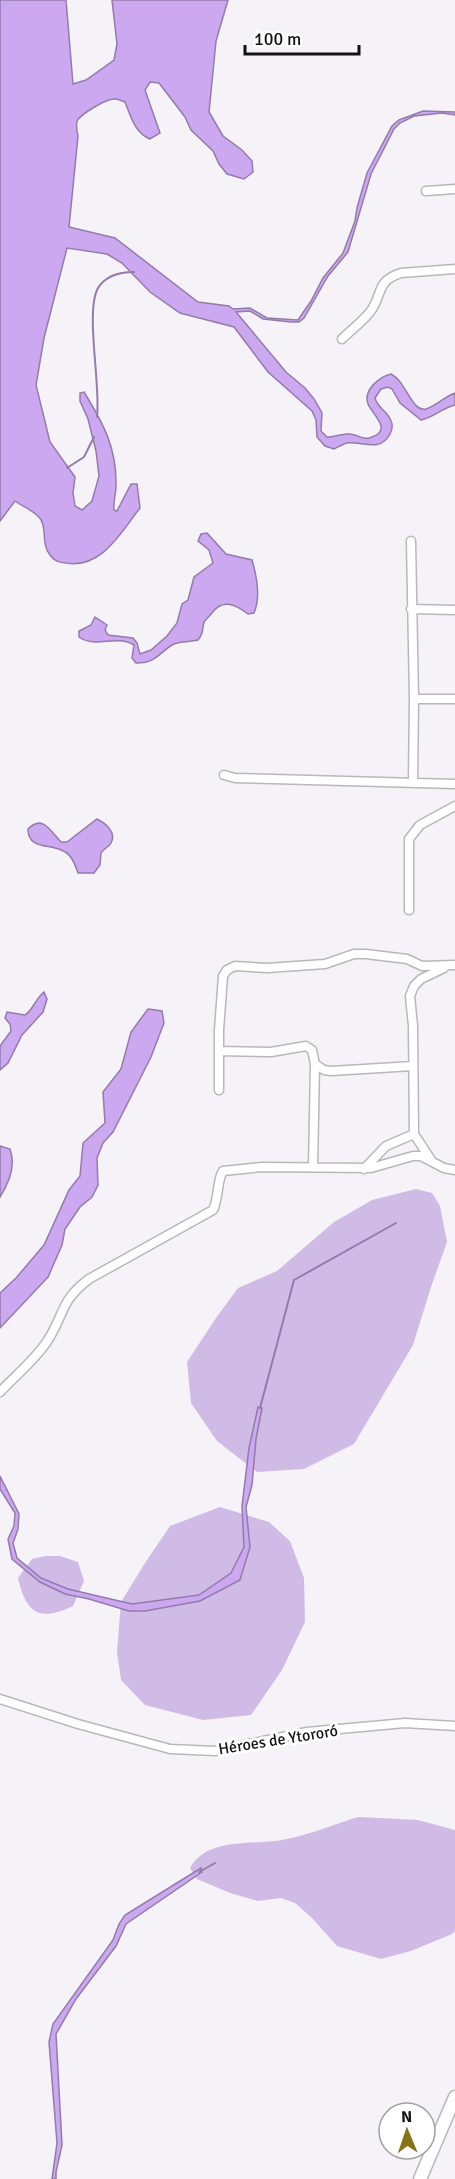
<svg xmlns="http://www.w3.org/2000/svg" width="455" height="2179" font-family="Signika,sans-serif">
<rect width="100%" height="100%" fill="#f5f2f8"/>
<path fill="#d0bbe6" d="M416,1189L432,1193L440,1206L447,1242L431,1287L413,1345L354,1444L304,1469L257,1472L217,1441L191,1403L187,1362L216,1318L238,1288L277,1271L334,1222L372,1200Z
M220,1507L269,1522L290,1541L304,1578L305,1622L282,1670L251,1715L203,1720L145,1705L121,1680L117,1652L121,1602L145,1563L170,1526Z
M45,1556H60L78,1562L84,1581L73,1606C40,1622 26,1614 18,1578L32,1559Z
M358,1817L418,1820L455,1830V1931L452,1934L411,1951L381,1959L337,1946L312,1918L295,1903L281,1898L258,1901L230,1893L197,1879L190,1868C207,1836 257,1846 287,1839C311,1834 335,1824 358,1817Z"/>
<path fill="#cba8ef" stroke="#947bad" stroke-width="1.5" d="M0,0H66L73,84L86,80L114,60L117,44L112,0H228L216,41L209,112L223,136L242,150L252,161L253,172L244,179L227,174L219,164L213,151L191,130L185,117L159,83L150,82L145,90L160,133L150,139C135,133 131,117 125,102C122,101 119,99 115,99C107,98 81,114 77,121C76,126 77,132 78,136L69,227L115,238L198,302L229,306L233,309L250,308L267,318L298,320L311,301L323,278L343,253L355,221L357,208L367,173L392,126L399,120L423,111L455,112V115L442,113L414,116L400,123L394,129L371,174L348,252L328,276L304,318L299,322H291L263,319L250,311L236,312L286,372L305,388L314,399L322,413L321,431L327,437C335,437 342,433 350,434C359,435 364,441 372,437C393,430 372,414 368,404C363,390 379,377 391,374C407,382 411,412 426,409C436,406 444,397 455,393V405C442,408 433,418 421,420L400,403L392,389L388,387L381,389L375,398C378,409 388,411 391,421C393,425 392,430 390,434C380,453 362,441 347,443C343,444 338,447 334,449L325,446L317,437L316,420L312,411L268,372L234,327L180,313L150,292L122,263L107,254L67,248L44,338L36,385L50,442L75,477L73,493L75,506L82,510L92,501L99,476L96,451L88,419L80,401V393L84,392C103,423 117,448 116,486C116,494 113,501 114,510L117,511L131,484H137L140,508C121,532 102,569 66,563C58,562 54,561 50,555C41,544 47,529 41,520C36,511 23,507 15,501L0,521Z
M207,533L226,554L252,560C257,577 261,597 254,613L248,614C235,604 222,598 211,614C209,617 206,619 204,622C202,629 204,633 198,640C190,642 182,641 174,644C159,652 156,664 136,663L132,658L134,645C116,634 96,649 79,637V631L91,625L95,617L107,625L105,630L108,635L133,638L137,643L140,654L151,650L167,636L177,623L182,604L188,600L194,577L213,563L209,550L198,541L201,534Z
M97,819C105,823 117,832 111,843C109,847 103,849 101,853L100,865L94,873H78C75,864 71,853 61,850C48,844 28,849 28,829C43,814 50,831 61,842H67Z
M44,992L47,999L43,1012L22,1035L8,1063L0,1070V1046L11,1031L10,1024L5,1018L7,1012L25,1015C34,1009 35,999 44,992Z
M148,1009L162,1011L164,1023L151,1057L113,1132L103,1143L97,1158L98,1185L92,1197L80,1207L65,1229L62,1245L48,1277L0,1328V1293L16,1278L44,1245L69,1190L80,1176L83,1143L105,1123L103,1092L121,1069L131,1032Z
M0,1146L10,1149C16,1165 9,1183 0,1197Z
M258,1407L262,1408L256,1439L252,1485L246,1507L250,1547L240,1580L200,1601L145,1611H129L89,1599L65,1594L40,1582L12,1559L8,1539L14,1526L15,1513L0,1489V1476L19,1514L18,1529L13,1543L17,1558L41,1578L68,1589L132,1604L199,1595L231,1573L244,1547L242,1506L249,1448Z
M201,1868L202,1872L126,1924L116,1946L76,1999L56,2034L62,2145L56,2172V2179H52L57,2143L49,2042L53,2024L113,1940L119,1924L125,1915Z"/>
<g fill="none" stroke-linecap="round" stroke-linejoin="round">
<path stroke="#947bad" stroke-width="2" d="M97,417C101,386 85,311 98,288C106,275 120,272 134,272
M67,468L84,457L94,437
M260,1408L294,1280L396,1223
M199,1872L215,1863"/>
<g stroke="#b9b7bc" stroke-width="11">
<path id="minor" d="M426,191L455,189
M342,339C351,330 362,322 370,312C383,296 375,281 401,273L455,269
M411,541L414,699L413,783
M411,609L455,610
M414,699H455
M224,775L235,778L455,784
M409,910V839L420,825L455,806
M219,1051L271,1052L306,1046L312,1050L315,1064L313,1167
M315,1064L324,1070L331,1071L413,1066
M219,1090V1030L223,976L227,970L235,966L267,968L325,964L354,954H366L407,959L422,966L455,965
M431,1160L414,1134L413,1026L410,996L414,986L421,979L444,968
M364,1169L386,1146L414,1134
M0,1392C15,1376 36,1359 48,1340C65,1313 60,1301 89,1279L213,1210C219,1198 217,1179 223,1171L262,1167L371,1168L413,1156H421L444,1168L455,1170
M0,1699L78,1724L170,1749L215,1751L307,1732L405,1723L455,1726"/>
</g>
<g stroke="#b9b7bc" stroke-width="15">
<path id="secondary" d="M420,2179L455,2097"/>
</g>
<use href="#minor" stroke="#fff" stroke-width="8"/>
<use href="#secondary" stroke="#fff" stroke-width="12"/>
</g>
<g text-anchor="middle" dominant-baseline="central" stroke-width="6" stroke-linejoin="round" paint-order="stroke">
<g font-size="16" fill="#131214" stroke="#fff">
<text transform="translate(278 1740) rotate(-9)">Héroes de Ytororó</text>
</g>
</g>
<g transform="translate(407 2131) rotate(358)"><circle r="28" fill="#ffffff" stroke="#a1a0a1" stroke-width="1.5"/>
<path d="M0-4.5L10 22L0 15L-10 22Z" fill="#867416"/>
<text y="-9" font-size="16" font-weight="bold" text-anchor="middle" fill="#131214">N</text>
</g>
<path d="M245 45v9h114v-9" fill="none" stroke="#131214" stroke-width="3"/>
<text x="254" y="45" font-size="18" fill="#131214" stroke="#ffffff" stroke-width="4.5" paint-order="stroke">100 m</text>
</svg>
